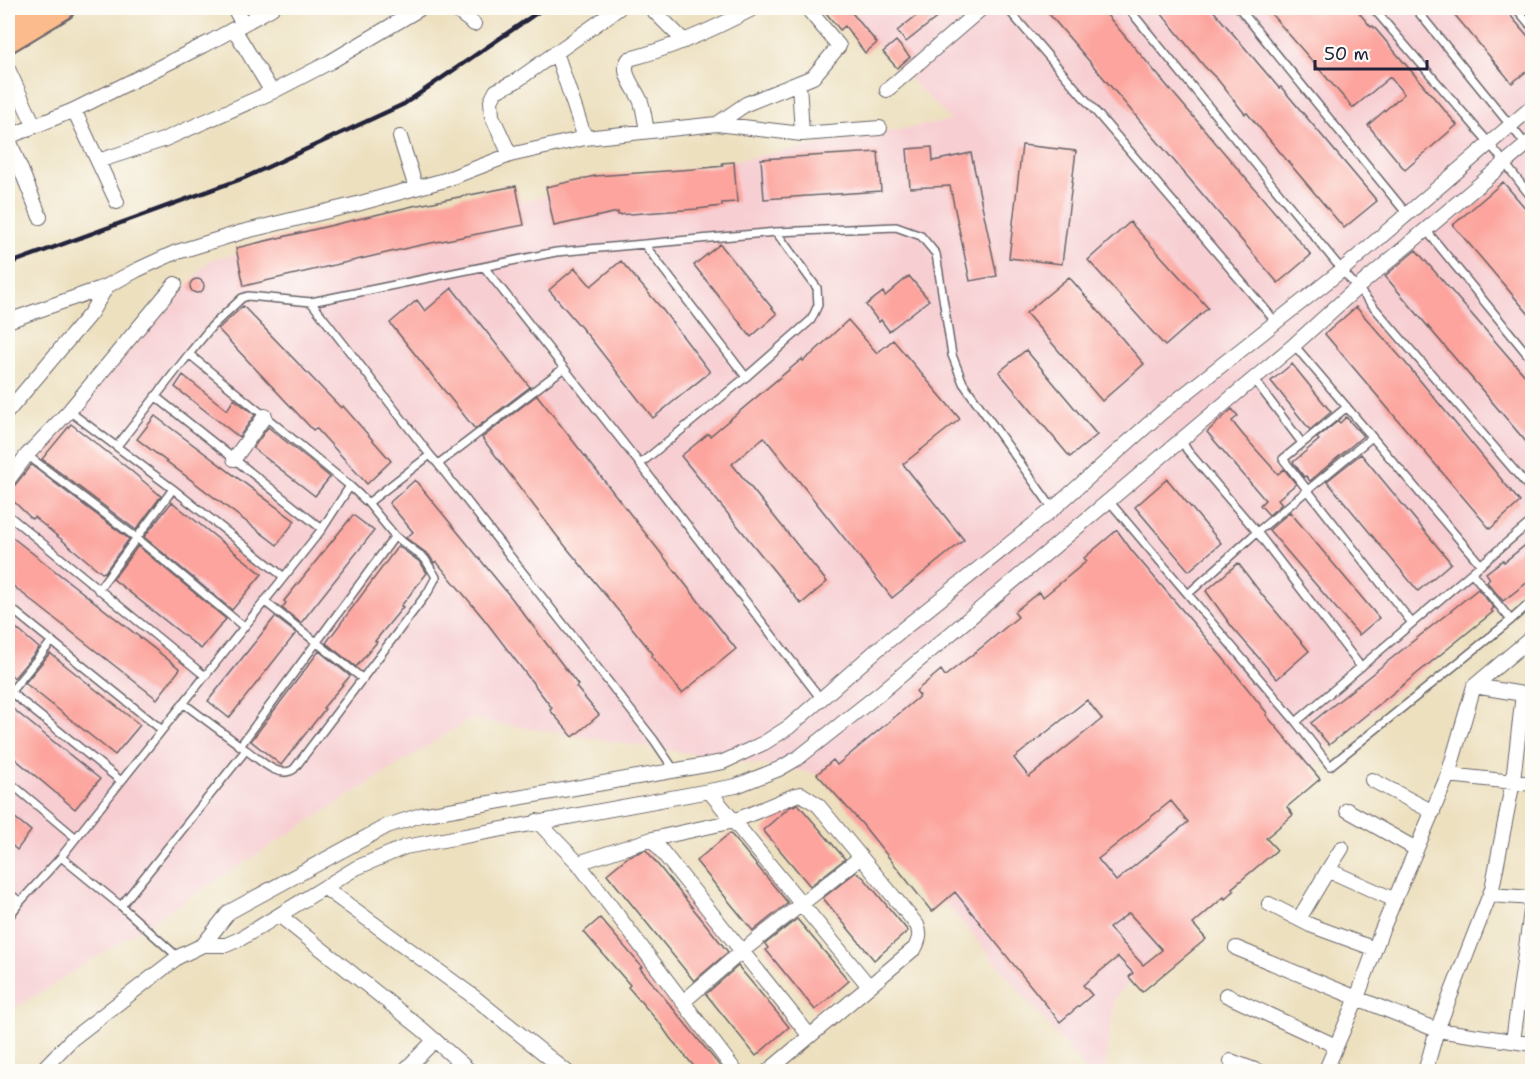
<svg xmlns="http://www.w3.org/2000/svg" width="1540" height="1079" font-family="'Shantell Sans',sans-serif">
<rect width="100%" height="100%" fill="#fdfcf7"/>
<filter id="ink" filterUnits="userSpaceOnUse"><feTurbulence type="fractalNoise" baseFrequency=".0167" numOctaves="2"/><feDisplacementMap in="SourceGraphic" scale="12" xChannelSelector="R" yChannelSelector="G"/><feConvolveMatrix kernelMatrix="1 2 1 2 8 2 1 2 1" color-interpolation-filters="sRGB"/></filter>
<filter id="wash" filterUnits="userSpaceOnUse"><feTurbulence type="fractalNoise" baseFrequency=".008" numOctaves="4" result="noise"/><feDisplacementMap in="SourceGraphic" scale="24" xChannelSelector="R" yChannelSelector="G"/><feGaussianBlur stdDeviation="1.35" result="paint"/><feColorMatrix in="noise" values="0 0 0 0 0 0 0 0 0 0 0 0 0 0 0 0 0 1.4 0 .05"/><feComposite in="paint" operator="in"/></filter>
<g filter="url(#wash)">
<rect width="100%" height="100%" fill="#ede0bf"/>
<path fill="#f7cfd3" d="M845,8H1532V579L1324,753L1115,999L1104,1071H1087L839,777L470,719L8,1013V490L211,259L951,120L883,52Z"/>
<g id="blocks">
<path fill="#fca49d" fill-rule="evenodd" d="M822,8H848L877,43L865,53L845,26L840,30Z
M926,8H949L906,42L897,31Z
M1044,8H1101L1311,255L1278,283Z
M1157,8H1211L1279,88L1281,87L1377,201L1344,228L1247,113L1245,114L1218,80L1204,66Z
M1266,8H1355L1371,27L1373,26L1457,125L1405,170L1368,125L1404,94L1390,77L1353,108Z
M1449,8H1504L1533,42V66L1512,83Z
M896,41L910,57L897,68L883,52Z
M1022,145L1076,151L1062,264L1009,258Z
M932,147L933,161L971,153L997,276L970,281L950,186L910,188L907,149Z
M878,152L881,191L764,199L761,159Z
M734,162L737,202L722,203V206L697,209L618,215V212L554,226L546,187L595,176L694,169L723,166L722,163Z
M1503,182L1533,217V319L1453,225Z
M516,186L524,225L421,245L244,286L236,248L413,206Z
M1130,222L1208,308L1165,346L1088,260Z
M720,244L777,314L751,337L694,265Z
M1416,250L1533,385V450L1385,276Z
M621,261L662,309L710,372L653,418L591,339L549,290L575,268L591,286Z
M909,276L929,300L889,331L881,320L879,322L866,305L883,292L885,296Z
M1069,277L1144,364L1102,401L1026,313Z
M190 286a7 7 0 1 1 14 0a7 7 0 1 1-14 0Z
M452,288L530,387L475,429L390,323L417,300L425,311Z
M243,306L341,408L343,406L391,461L367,484L316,428L313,430L218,329Z
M1356,307L1404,361L1520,502L1490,529L1325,334Z
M848,320L877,353L893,340L960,419L903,464L964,540L892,598L764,437L732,464L827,582L801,604L681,456L708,434L710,436L802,359L803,361L813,353Z
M1026,350L1097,435L1070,457L999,372Z
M1292,364L1331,412L1310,430L1271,381Z
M183,375L227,410L234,399L255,415L239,437L175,387Z
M537,395L736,649L682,693L651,656L653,654L621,614L557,536L482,438Z
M1232,409L1238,416L1232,421L1243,435L1278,474L1284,469L1296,484L1278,499L1282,504L1269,515L1260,505L1265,500L1207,432Z
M155,416L295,521L277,545L137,439Z
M1346,417L1363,436L1310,481L1306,476L1304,477L1293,462L1319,440L1317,438L1338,421L1340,423Z
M71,424L129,469L161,496L136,530L42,459Z
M268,427L330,477L315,496L253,448Z
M1361,454L1451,563L1418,591L1327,481Z
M31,465L129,539L105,572L102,573L34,517L32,519L8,496V489L15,485Z
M1167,479L1221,543L1189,571L1135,507Z
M415,480L510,596L578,685L576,687L599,715L573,737L550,710L552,708L484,619L436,561L434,563L429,555L406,538L413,532L389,503Z
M172,502L262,574L232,610L144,537Z
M1290,512L1379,618L1359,635L1269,530Z
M353,515L374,531L301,623L282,608L286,603L284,601Z
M1117,530L1132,551L1223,658L1267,713L1266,715L1320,779L1287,807L1293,815L1266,838L1277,850L1232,888L1234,891L1225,899L1224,897L1193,924L1206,939L1142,992L1129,977L1133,973L1118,957L1083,985L1092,995L1060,1022L955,892L932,912L863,825L817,774L833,760L837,765L920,696L916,691L941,670L945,676L982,647L1018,617L1014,612L1039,592L1043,597L1087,561L1084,558ZM1087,700L1102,719L1029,777L1014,758ZM1171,801L1188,822L1116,881L1098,859ZM1129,913L1162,950L1143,965L1109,928Z
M8,534L180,669L157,699L8,582Z
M1533,539V578L1503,601L1487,582L1490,579L1486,573L1503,560L1504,562Z
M138,546L226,619L201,649L113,579Z
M398,546L421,563L427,573L401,606L403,607L375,641L377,642L356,667L326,643Z
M1238,563L1263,596L1309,651L1277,679L1232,627L1206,591Z
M1478,589L1494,608L1491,610L1493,612L1329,745L1311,723Z
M275,617L296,633L229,718L208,701Z
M8,621L39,648L14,678L8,672Z
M319,651L350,676L323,708L325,709L281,765L251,741Z
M50,653L140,725L115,755L25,683Z
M8,705L100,779L75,809L8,753Z
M798,804L845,859L810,886L763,830L790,807Z
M8,812L31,831L17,850L8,842Z
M730,833L788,903L753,931L696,861Z
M646,850L728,952L694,981L607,874L629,856Z
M856,872L864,878L908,931L874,960L823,898Z
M600,918L642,967L640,968L724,1071H698L670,1038L661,1025L628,987L630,985L584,932Z
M797,919L849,981L815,1010L766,950L768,948L765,944Z
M738,966L789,1027L756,1056L706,994Z"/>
</g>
</g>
<g filter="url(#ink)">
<use href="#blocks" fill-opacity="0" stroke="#696469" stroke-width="1.5"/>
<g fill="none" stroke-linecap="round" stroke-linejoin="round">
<g stroke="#696469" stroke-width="10">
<path id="service" d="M1007,8L1276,322
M1128,8L1342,270L1532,491
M1239,8L1407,214
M1373,8L1490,144L1532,198
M1415,8L1532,152
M1516,8L1532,27
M1426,230L1532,360
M644,244L746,377
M484,267L640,464L821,699
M311,302L430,455L368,503
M1294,345L1481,565
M1253,378L1302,443
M155,396L322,529
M1347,407L1283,459L1412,623
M69,411L173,489L284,577L76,838
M1181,439L1187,450L1257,532L1361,667
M117,446L189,354
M27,455L138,539L244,627
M430,455L438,464L564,368
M438,464L654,740L675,771
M640,464L746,377L811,320L818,305L817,288L776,232
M1109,501L1296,722L1532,521
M8,515L205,676
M284,577L322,529L350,486
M98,590L173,489
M1188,594L1257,532L1372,437
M264,601L363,679
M8,606L162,730
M1511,620L1532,601
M8,690L121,781
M8,695L52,641
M1296,722L1330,766L1511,620L1472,573
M240,746L395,536
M246,750C259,759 279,780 294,769L428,592L436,577L425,559L395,536L368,503L350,486L189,354L212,326L242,298L248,296L311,302L556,252L776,232L896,227L921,236L936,254L952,355L963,383L1053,509
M8,781L76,838L61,857L121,906L178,957
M8,892L20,902L61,857
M121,906L246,750L183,703
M8,918L20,902"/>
</g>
<g stroke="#696469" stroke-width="16">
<path id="minor" d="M234,8L243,24
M453,8L474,24
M619,8L516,81L496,91L491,101L492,116L510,155L585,138L717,124L746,104L813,77L839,46L807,8
M651,8L684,41
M234,29L272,92L330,62L421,8
M556,52L585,138
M8,69L34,125
M887,90L982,8
M74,110L117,202
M717,124L802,134L799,83
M647,131C645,121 644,111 641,102C636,88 619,73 629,59C673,48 714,29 754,8
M802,134L880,128
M8,137L74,110L212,41L272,8
M8,137L40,217
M400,137L416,188
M98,161L163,140L272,92
M8,321L107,286
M8,411L90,314L107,286L137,270L174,253L242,232L357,204L445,180L510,155
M234,459L265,416
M8,480L27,455L69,411L175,284
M1474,686L1448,775L1532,784
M1372,780L1433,812
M709,791L868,985
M1347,810L1416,849
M537,821L578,863L736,1072
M652,839L809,1035
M578,863L652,839L734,821L796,795L801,794L818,805L917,925C921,934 919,940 915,948L767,1072
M1328,870L1342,848
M325,888L474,997L567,1072
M1490,895L1532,898
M1269,904L1310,925L1375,949
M280,916L422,1029L471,1072
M1299,919L1328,870L1395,900
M203,945H226L240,939L356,868L405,847L736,786L779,769L798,758L879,694L1294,345L1358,287L1532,140
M1236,948L1357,998L1381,932L1448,775
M1226,995L1336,1046
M683,1002L741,952L861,857
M1513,1041L1532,904
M1231,1061L1260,1072
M40,1072L72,1039L178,957L203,945L229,912L387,826L421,815L723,762L764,743L789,727L878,649L1053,509L1161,413L1342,270L1532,107
M403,1072L435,1040
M1325,1072L1357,998L1437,1030L1532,1044
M1425,1072L1437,1030L1492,889L1513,781L1523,694L1474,686L1532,637"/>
</g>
<g stroke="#696469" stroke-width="26">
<path id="trunk" d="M8,20L27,8
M8,41L63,8"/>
</g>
<use href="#service" stroke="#fff" stroke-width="7"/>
<use href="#minor" stroke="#fff" stroke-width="14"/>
<use href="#trunk" stroke="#fbbb8d" stroke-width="22"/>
<path stroke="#22223b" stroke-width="4.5" d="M8,264L244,178L404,104L544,8"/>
</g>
</g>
<rect width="1540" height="1079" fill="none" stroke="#fdfcf7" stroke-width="30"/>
<path d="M1315 60v9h112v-9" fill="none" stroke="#22223b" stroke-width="3"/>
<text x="1324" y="60" font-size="18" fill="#22223b" stroke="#fdfcf7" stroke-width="4.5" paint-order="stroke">50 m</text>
</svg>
